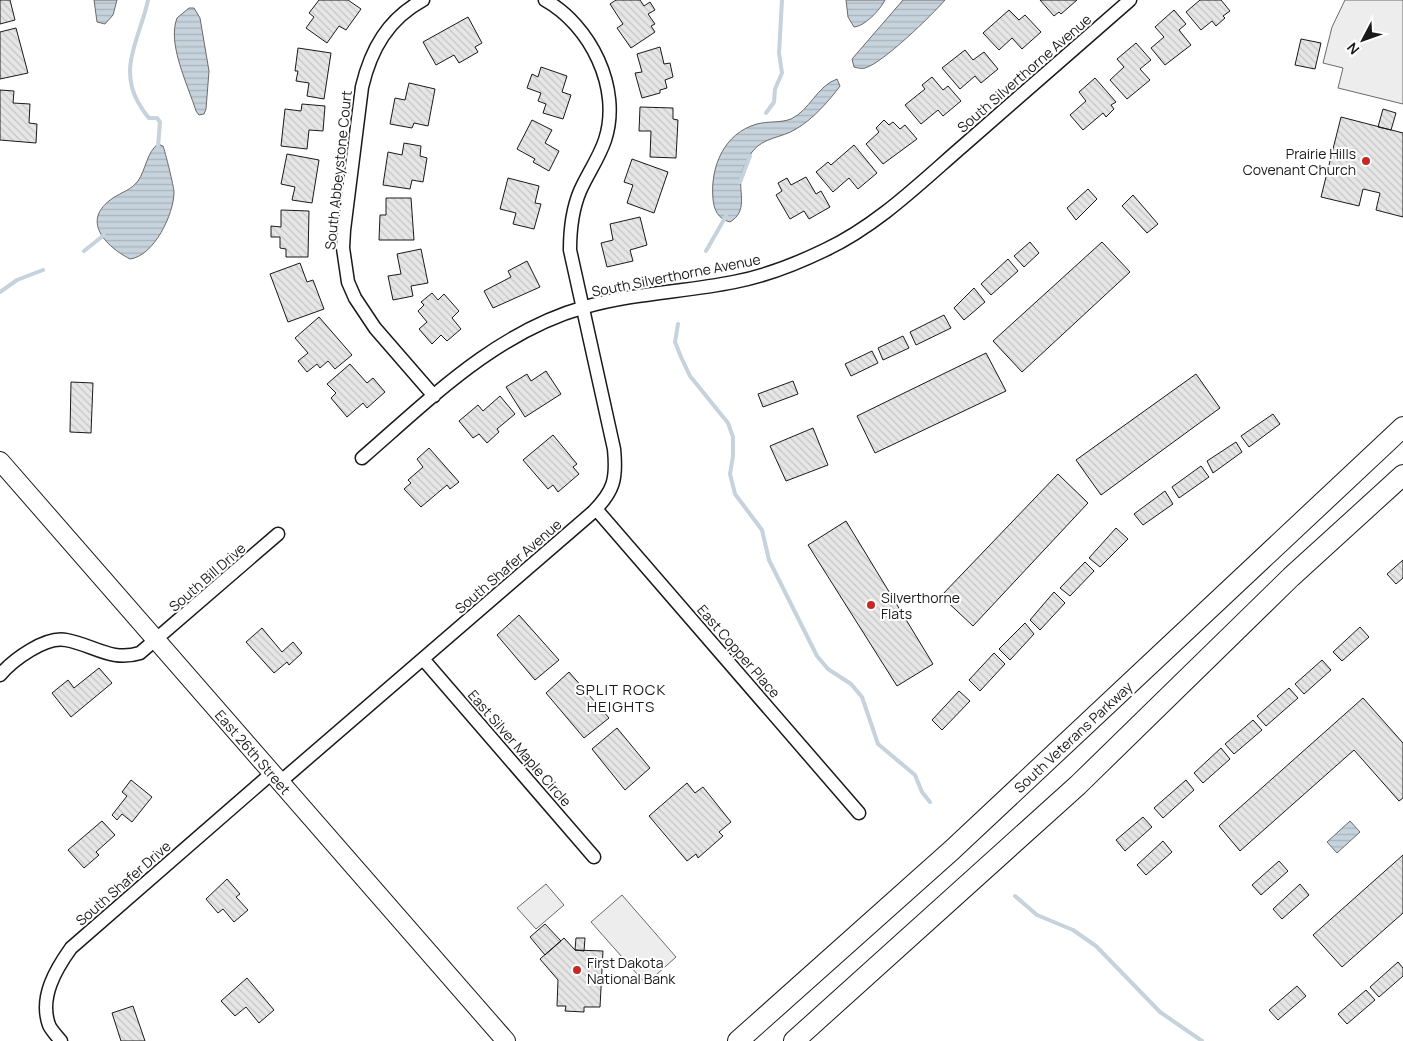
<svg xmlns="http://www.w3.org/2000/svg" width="1403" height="1041" font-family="Manrope,sans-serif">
<defs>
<pattern id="water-rules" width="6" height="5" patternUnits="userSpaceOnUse" patternTransform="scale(1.25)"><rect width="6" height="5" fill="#c6d2dc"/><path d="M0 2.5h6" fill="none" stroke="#aab4bc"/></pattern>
<pattern id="building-back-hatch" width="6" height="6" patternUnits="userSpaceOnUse" patternTransform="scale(1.25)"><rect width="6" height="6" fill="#e6e6e6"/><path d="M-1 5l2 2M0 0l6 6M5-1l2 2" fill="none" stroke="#c5c5c5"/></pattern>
</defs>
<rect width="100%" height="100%" fill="#fff"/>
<path fill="#ededed" stroke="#6a6a6a" d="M1345,0H1403V104L1338,88L1343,68L1323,63L1332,27Z
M546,884L564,905L536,929L517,908Z
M622,895L676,957L646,984L591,922Z"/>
<path fill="url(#water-rules)" stroke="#6a6a6a" d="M94,0H117L113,15L105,24L97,22Z
M846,0H885C880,10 865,26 854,27L848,17Z
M903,0H945C932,15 883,63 865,68C861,69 858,68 854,67L852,59Z
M189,8H194L200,18L209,71L206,109L204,114L199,115L196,111C188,85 167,44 177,18Z
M837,79L840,86C829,101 812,120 796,129C782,138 763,137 752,152C748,159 742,169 741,177C739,194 748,211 730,222C718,219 714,210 713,199C710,167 724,133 757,124C768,121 781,123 791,119C810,110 817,86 837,79Z
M158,144L163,146C165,151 174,187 174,192C174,214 154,256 130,259C105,246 80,220 113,198C122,192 131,190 138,181C146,169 147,152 158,144Z
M1350,821L1360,832L1337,853L1327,842Z"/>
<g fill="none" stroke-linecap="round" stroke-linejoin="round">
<path stroke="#c6d2dc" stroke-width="4" d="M148,0C141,35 118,67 138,102C141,107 144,113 149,118H157L160,122L158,147
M766,113L774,102L775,89L782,73L779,53L782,0
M740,182L750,156
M84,251L104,235
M706,251L726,216
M0,292L17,280L43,270
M678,324L675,342L681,357L690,376L728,423L733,437V456L730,474L735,494L762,530L769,560L817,656L828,669L851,684L862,697L878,744L915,775L922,792L930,802
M1015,896L1037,915L1073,930L1096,946L1160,1012L1202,1041"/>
</g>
<path fill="url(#building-back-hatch)" stroke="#1a1a1a" d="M0,0H10L15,20L0,24Z
M319,0H348L361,9L346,30L339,26L327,43L306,28L314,17L309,13Z
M616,0H640L644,6L650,2L655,10L648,14L655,24L651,26L655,32L631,48L617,28L623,24L610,4Z
M1040,0H1077L1061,14L1059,12L1054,16Z
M1200,0H1221L1230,11L1223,16L1225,18L1216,26L1212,21L1201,30L1186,12Z
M1009,10L1019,20L1025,15L1041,32L1022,49L1012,38L999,50L983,33Z
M1174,10L1186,24L1179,30L1191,45L1165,65L1151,48L1164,37L1155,27Z
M468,17L482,43L475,47L478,52L459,63L454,55L436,65L423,42Z
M16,28L28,73L0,79V32Z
M1301,39L1321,43L1315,69L1295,65Z
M1136,43L1151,60L1140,69L1150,80L1127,99L1110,80L1124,67L1117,59Z
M660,47L664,64L670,63L673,77L665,80L667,88L660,90V93L642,98L635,73L642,72L637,54Z
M298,48L331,53L324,99L307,96L309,83L296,81L298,71H295Z
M965,50L973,60L984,52L998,69L981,83L975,76L960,89L942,68Z
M541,67L567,76L562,92L571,95L563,119L543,113L546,104L538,101L541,93L527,88L532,74L538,77Z
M932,77L943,90L948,86L961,101L943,116L938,110L921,124L905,105L925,89L922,85Z
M1095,78L1116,102L1111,105L1114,109L1106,117L1103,113L1083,130L1070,115L1086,101L1079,92Z
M409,83L435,89L428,126L414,123L412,128L390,124L395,98L405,100Z
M0,90L14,91L13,103L30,104L29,123L37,124L36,143L0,140Z
M302,104L325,106L323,131L309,130L307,149L281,146L285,109L301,111Z
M640,107L673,108V119L678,120L676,158L650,157L651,131H639Z
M1383,109L1396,113L1391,130L1378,127Z
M1341,117L1403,133V217L1376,210L1380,193L1363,189L1359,206L1321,197Z
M532,120L552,130L545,143L559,151L549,171L533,162L535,159L517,149Z
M884,120L889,125L893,122L900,129L905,125L917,139L883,164L866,144L879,132L876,128Z
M404,143L421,146L420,156L427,158L423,182L412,180L410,189L383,185L388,152L402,155Z
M854,145L877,173L858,189L849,178L833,192L816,172L828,162L831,165Z
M287,154L319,160L312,203L292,200L295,187L281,184Z
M632,159L668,172L654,213L627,203L633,185L624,182Z
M806,177L816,194L821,191L830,207L809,219L804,211L790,219L776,195L782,191L778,183L787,178L791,185Z
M508,178L539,186L535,203L541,204L534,229L513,224L516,213L500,209Z
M1088,189L1097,199L1076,220L1067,208Z
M1133,195L1158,224L1147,233L1122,206Z
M386,198H411L414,240H379L380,215H386Z
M281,210L309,211L308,257H286V249L280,248V237H271V226L281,227Z
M640,217L647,245L630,250L633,261L607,267L601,243L613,240L610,224Z
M1030,242L1039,253L1024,267L1014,256Z
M1102,242L1130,272L1022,372L993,341Z
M421,249L428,283L411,286L413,296L393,300L388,276L401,274L397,254Z
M1008,259L1018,271L991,295L981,284Z
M527,261L540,287L493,308L484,291L511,277L508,271Z
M300,263L307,282L313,280L324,309L288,322L270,274Z
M974,288L985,302L964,320L954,308Z
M432,293L438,300L444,294L459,311L452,318L461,329L447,341L441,335L432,344L419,329L427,322L418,311L424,305L421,302Z
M944,315L951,328L916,345L910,332Z
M319,317L352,355L335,369L328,361L320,368L317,364L307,372L298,361L308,353L295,338Z
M903,336L909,348L883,360L878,348Z
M872,351L878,363L851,376L845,364Z
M986,353L1006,391L875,453L857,416Z
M350,364L367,383L373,378L385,392L367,408L363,403L347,417L331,398L336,393L327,384Z
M546,371L561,394L525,417L506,387L527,374L531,381Z
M1196,374L1220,408L1101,495L1076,460Z
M793,381L798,394L763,407L758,394Z
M71,382L93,383L91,433L70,432Z
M500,396L515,414L497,429L499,432L487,443L479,434L473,438L459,421L478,405L483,411Z
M1273,414L1280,424L1249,447L1241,436Z
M813,428L828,465L786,481L770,446Z
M553,435L577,464L573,467L579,474L558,492L553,485L548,489L523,460Z
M1236,442L1242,452L1213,473L1207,461Z
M429,448L459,482L450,489L447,485L421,507L404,489L411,483L408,480L423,467L417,459Z
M1201,466L1209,477L1179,498L1172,487Z
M1058,474L1088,503L973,626L941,596Z
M1165,491L1173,504L1143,525L1134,514Z
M846,521L933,664L897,686L808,545Z
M1116,528L1128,539L1100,567L1089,558Z
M1403,560V578L1396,584L1387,574Z
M1085,562L1094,571L1070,596L1060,588Z
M1054,592L1065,603L1040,630L1030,620Z
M519,615L559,660L535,680L497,635Z
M1025,623L1034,634L1010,660L999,649Z
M1360,627L1369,637L1342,661L1333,652Z
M262,628L282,652L293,642L302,653L289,665L287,662L274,673L246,642Z
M994,653L1005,664L980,691L969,680Z
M1322,660L1331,670L1304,694L1295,684Z
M99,668L112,683L71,717L52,693L68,680L74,688Z
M569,672L609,718L584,738L546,693Z
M1289,688L1298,698L1266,726L1257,716Z
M959,691L970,701L942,730L932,720Z
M1363,698L1403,743V798L1399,801L1354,750L1240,851L1219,826Z
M1253,720L1262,730L1234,754L1225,744Z
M617,728L650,768L625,790L592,749Z
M1221,748L1230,759L1203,783L1194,773Z
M131,780L152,797L132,822L122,814L117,820L112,815L127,796L122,792Z
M1186,780L1194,790L1163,818L1154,808Z
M687,783L695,793L703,787L731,822L719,832L723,836L698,858L696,854L687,861L649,816Z
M1143,817L1152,827L1125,851L1116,840Z
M102,821L115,835L96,852L99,855L84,868L68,850Z
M1163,841L1172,852L1146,875L1137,865Z
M1403,855V913L1342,967L1313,935Z
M1279,861L1288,871L1261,895L1252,885Z
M227,879L240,894L236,897L248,910L234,922L223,909L218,913L206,899Z
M1300,884L1309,895L1282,919L1273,909Z
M545,924L561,941L545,955L530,937Z
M564,938L575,950L603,951L600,1007H584V1012L565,1011L566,1006H557L558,980L540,959Z
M576,938H585L584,951L575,950Z
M1398,962L1403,968V976L1379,997L1370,987Z
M247,978L274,1010L259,1023L246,1007L235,1016L221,1001Z
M1297,986L1306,996L1278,1020L1269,1010Z
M1366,990L1375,1000L1347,1024L1338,1014Z
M133,1006L145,1041H121L112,1013Z"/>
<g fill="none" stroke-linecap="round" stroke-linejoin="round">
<g stroke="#1a1a1a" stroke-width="15">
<path id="minor" d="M423,0C388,19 371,49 362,87L344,230L343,248L348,282L355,298L375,328L434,396
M362,458C430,399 496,332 585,307C634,293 684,292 734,282C766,276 796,264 825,250C878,225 920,183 964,145C1019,97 1075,48 1130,0
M596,509L859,813
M423,659L594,857
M0,675C13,660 45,636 66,640C94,645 111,662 140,653L278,534
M280,782L593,512C614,491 617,479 614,449L570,250C570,230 572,210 580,191C588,173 599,158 605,140C622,88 590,25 545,0
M61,1041C57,1036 51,1030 49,1025C39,997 56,969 71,948L272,773"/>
</g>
<g stroke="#1a1a1a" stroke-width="20">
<path id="secondary" d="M0,461L506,1041"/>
</g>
<g stroke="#1a1a1a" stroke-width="22">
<path id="trunk" d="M738,1041L952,850L1403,427
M794,1041L1078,785L1291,577L1403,475"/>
</g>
<use href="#minor" stroke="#fff" stroke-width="12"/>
<use href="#secondary" stroke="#fff" stroke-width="18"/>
<use href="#trunk" stroke="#fff" stroke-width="20"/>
</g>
<g fill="#c62828" stroke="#fff" stroke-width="2">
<circle cx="1366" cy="161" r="5"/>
<circle cx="871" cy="605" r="5"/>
<circle cx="577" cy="970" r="5"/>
</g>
<g text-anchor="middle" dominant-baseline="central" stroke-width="4" stroke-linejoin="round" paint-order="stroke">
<g font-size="14" fill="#1a1a1a" stroke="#fff">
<text transform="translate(1024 73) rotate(-41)">South Silverthorne Avenue</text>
<text transform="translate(338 170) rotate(-84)">South Abbeystone Court</text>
<text transform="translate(676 275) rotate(-11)">South Silverthorne Avenue</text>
<text transform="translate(508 566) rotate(-41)">South Shafer Avenue</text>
<text transform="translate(207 577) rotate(-41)">South Bill Drive</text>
<text transform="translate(739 651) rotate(49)">East Copper Place</text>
<text transform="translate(1073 737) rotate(-43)">South Veterans Parkway</text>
<text transform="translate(520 748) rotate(49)">East Silver Maple Circle</text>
<text transform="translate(253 752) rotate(49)">East 26th Street</text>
<text transform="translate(123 883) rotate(-41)">South Shafer Drive</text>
</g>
<g font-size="14" fill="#1a1a1a" stroke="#fff" text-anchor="start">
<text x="1356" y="153" text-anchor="end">Prairie Hills<tspan x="1356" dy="16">Covenant Church</tspan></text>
<text x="881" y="597">Silverthorne<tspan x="881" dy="16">Flats</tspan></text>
<text x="587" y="962">First Dakota<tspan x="587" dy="16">National Bank</tspan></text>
</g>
<g font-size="15" letter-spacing="1" fill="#1a1a1a" stroke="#fff">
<text x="621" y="689">SPLIT ROCK<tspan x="621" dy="17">HEIGHTS</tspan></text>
</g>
</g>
<g transform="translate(1363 40) rotate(229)" stroke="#ffffff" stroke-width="4" paint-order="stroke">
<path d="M0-4L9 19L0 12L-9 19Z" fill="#1a1a1a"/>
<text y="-8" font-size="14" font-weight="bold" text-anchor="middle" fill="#1a1a1a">N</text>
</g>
</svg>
